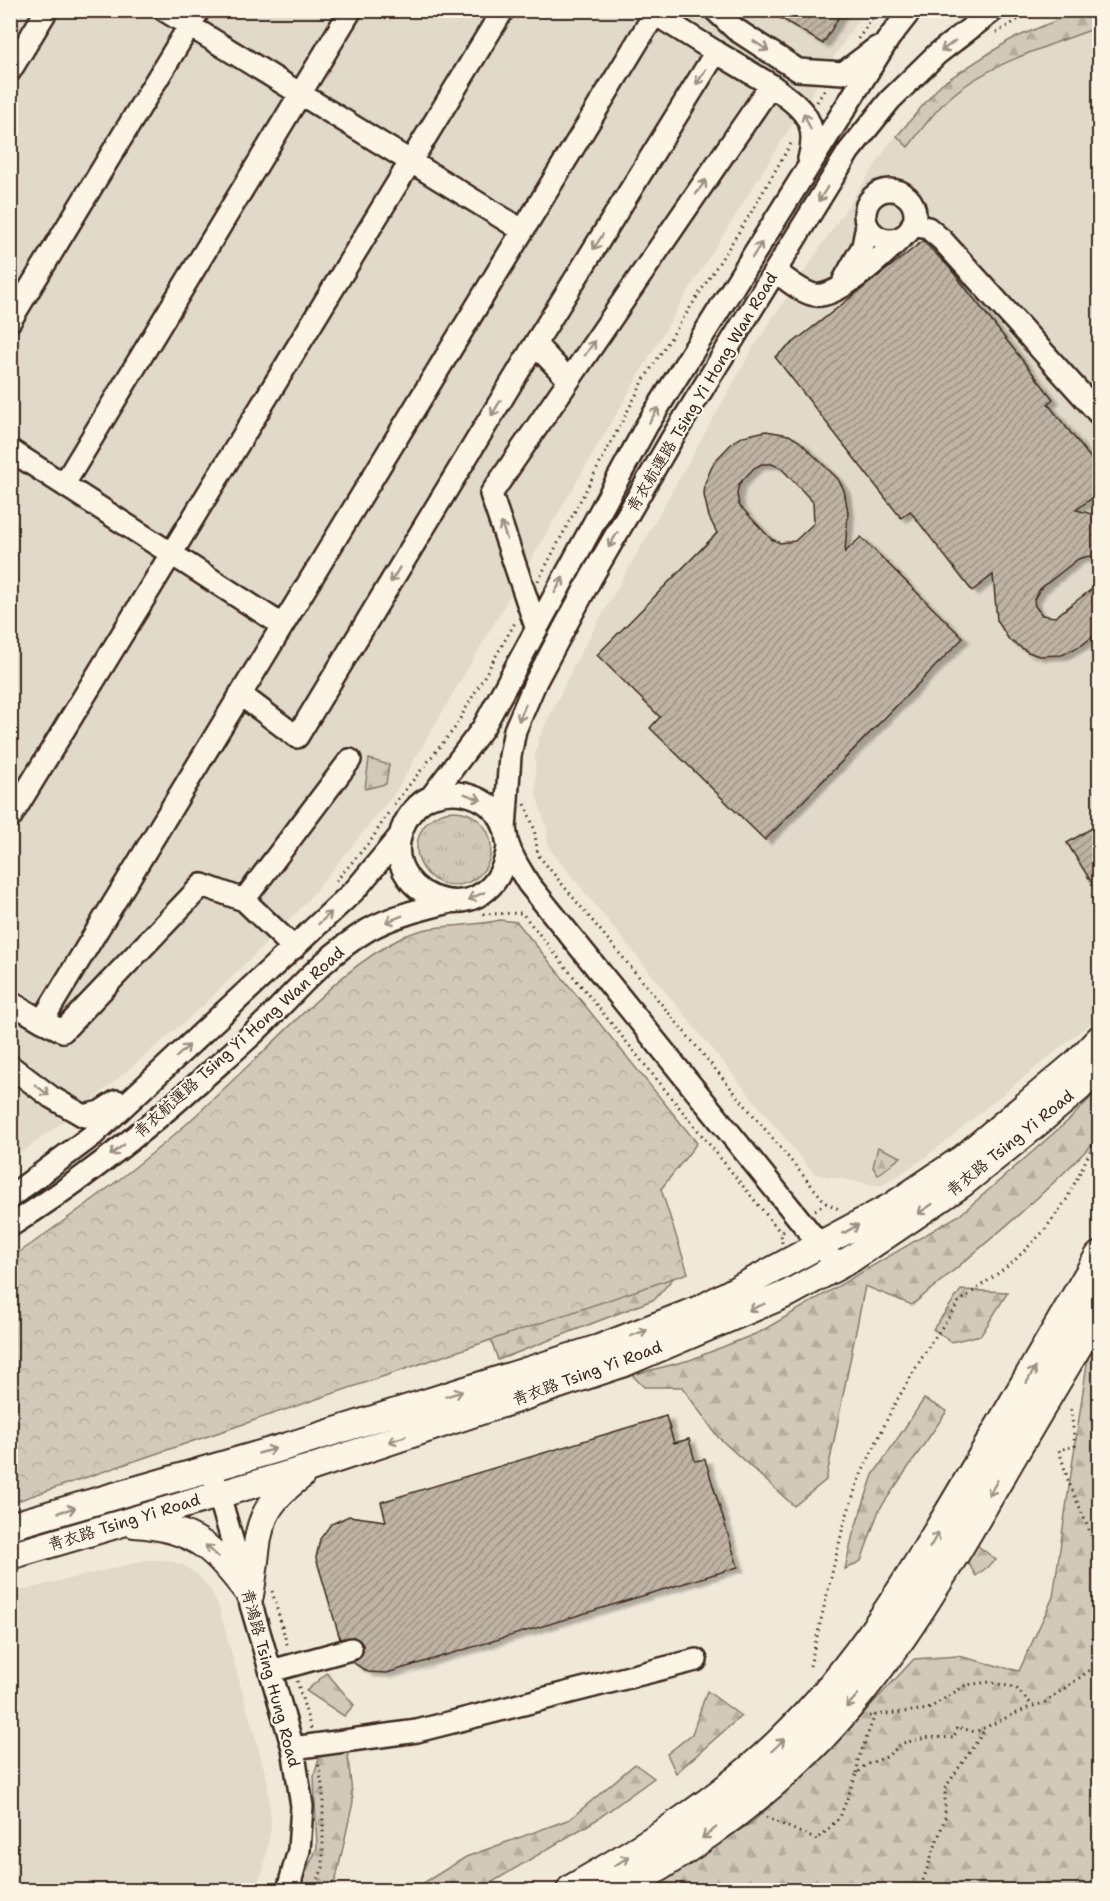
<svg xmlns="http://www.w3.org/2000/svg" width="1110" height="1901" font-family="'Shantell Sans','LXGW WenKai TC',sans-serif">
<defs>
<pattern id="grass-tufts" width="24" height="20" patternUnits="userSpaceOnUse" patternTransform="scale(1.5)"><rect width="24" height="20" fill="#d2c9ba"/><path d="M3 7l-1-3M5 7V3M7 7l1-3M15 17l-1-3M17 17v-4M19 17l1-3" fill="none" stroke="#b5ad9f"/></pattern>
<pattern id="forest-firs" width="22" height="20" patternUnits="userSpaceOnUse" patternTransform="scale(1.5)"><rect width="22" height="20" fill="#d2c9ba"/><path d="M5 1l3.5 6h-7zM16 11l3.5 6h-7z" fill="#b5ad9f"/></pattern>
<pattern id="park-crowns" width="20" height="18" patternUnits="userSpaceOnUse" patternTransform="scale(1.5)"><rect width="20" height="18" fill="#d2c9ba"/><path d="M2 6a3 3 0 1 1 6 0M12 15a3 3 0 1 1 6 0" fill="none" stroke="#b5ad9f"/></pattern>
<pattern id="building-hatch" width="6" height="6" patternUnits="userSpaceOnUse" patternTransform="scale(1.5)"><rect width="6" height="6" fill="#beb3a4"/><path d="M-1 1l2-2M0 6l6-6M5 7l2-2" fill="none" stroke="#9c9285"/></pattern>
<filter id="shadow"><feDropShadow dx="6" dy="4" stdDeviation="1.5" flood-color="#0004"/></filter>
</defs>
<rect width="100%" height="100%" fill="#f0e9d9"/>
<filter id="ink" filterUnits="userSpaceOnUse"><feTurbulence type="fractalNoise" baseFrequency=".0167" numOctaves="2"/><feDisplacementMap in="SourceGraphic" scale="12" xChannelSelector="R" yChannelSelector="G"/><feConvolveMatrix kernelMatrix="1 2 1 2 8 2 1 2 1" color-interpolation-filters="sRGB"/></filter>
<g filter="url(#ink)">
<path fill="#e1d9c9" d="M11,11H863L685,296L395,793L302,907L203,1006L95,1098L11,1160Z
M1077,11H1099V1016L926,1157L882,1186L814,1174L548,847L547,829L536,794L535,756L539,738L575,663L753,348L890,143L931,101L1002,48Z
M147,1560H165L183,1565L198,1575L210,1589L218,1605L268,1783L271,1827L263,1871L254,1890H11V1593Z"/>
<path fill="url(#grass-tufts)" stroke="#867a6c" stroke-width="1.5" d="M417 848a37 37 0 1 1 74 0a37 37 0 1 1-74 0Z"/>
<path fill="url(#forest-firs)" stroke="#867a6c" stroke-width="1.5" d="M1078,11H1099V27C1050,45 980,66 943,104C930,117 919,133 908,147L897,136L941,84L1010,40Z
M369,759L389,765L386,784L365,789Z
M1098,1090L1099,1137C1042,1198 977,1251 912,1305L865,1286L826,1480L794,1506L718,1437L682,1387H644L632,1375L690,1360L760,1332L961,1214L1070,1119Z
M878,1147L901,1157L878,1175L873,1167Z
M675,1276L655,1299L498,1360L489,1334Z
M1099,1281V1890H641L753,1822L831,1748L914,1659L958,1656L1019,1671L1053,1597Z
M961,1290L1008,1292L981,1335L951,1342L933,1329Z
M924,1399L947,1411L879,1510L861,1561L845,1569L853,1534L873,1475Z
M977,1545L996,1560L976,1576L964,1556Z
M327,1673L354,1705L344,1716L306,1691Z
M707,1691L741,1716L676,1773L667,1754L692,1734Z
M347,1749L353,1802L336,1879L329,1890H298L317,1848L314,1776L321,1750Z
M635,1764L654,1778L596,1820L479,1890H412L466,1857L570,1819Z"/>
<path fill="url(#park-crowns)" stroke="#867a6c" stroke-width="1.5" d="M500,920L517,922L697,1143L661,1189L688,1273L11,1503V1258C65,1221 117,1183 167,1141C196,1117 222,1090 250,1064C300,1019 341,968 403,937C433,922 469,928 500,920Z"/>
<path fill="url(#building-hatch)" stroke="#3b2a1e" stroke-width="1.5" fill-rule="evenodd" filter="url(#shadow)" d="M768,10H843L823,44Z
M923,241L949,267L1053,399L1048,404L1100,470V492L1076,510L1100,516V559L1089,556L1078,559L1040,589L1034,599L1035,606L1042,615L1055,617L1100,583V631L1082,645L1062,655L1039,656L1028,652L1009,640L997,620L993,575L972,591L910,511L901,518L775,357Z
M766,431L789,435L799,441L838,479L844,490L848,512L845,552L861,537L963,638L765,840L650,728L660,717L597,655L717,533L709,517L704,495L705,483L714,462L734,441L744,436ZM762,464H772L781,468L813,502L814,523L795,541L780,543L771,539L739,505L737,494L739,484L754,468Z
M1100,823V896L1067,843Z
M666,1416L674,1443L689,1439L695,1461L705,1459L738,1567L387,1673L368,1672L352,1662L360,1657L363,1645L354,1637L340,1639L316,1558L320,1539L331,1524L349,1516L386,1521L381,1502Z"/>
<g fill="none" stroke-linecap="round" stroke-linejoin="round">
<g stroke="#3b2a1e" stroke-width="26">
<path id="minor" d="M164,10L522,230
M715,10L735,29L798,70L843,73L876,48
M10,71L47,10
M771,85C801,108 820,119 809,159
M865 215a25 25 0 1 1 50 0a25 25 0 1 1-50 0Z
M912,225L928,228L942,240L1100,415
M775,271C786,279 802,293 815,295C838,299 887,252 903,236
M844,280L863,246L867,225
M10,321L199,10
M535,344L568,379
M10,450L282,625
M64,484L351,10
M536,627L491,494L771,85L716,52
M240,694L297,737L535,344L716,52L655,14
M431,797L483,728L647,425L889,38L911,10
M10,818L503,10
M505,829L510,756L515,730L536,681L591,578L671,440L849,151L890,100L937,54L994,10
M508,847C494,938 384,901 400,836C404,819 417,801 434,796C462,787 495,799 505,829C507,835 506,841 509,847C513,860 522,872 528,883L837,1266
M294,948L244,900L350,760
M10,1002L42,1021L657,10
M42,1021L63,1031L202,885L244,900
M10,1066L51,1097L84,1116L100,1112L117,1101
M10,1197L93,1135L356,889L399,837
M10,1226C77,1184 140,1135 199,1082C220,1063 243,1044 263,1024C296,991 327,954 368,930C392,916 423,909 450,902
M211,1468L293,1748L302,1806L299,1850L288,1890
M271,1671L351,1649
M293,1748L417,1731L696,1660"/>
</g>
<g stroke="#3b2a1e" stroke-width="30">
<path id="major" d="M134,1524C195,1528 214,1548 250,1595
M10,1526L288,1446L599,1348L702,1308L892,1206L963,1158L1076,1063L1100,1038
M10,1556L313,1467L622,1364L789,1293L851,1259L962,1184L1027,1132L1079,1088L1100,1065
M250,1595C261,1539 249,1514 301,1476"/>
</g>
<g stroke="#3b2a1e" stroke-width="34">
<path id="highway" d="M572,1890C645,1848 717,1804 779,1744C859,1667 913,1576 969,1481C1013,1406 1056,1332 1100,1257
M620,1890C681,1853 739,1814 792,1765C876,1687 934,1589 991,1491C1027,1429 1063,1368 1100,1307"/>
</g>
<path stroke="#3b2a1e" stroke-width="3" stroke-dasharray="1.5 4.5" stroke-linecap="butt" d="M996,33L1034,10
M858,39L878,10
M817,102L825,89
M538,581L645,378L749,216L793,140
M394,804L454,729L516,621
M525,804L534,828L538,855L826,1203L841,1210
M336,881L372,839L390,810
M483,914L522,913L781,1233
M815,1210L826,1203
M782,1243L781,1233L787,1229
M1071,1409L1075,1446L1059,1450L1068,1480L1100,1556
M272,1591L288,1648
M810,1666L843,1527L858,1481L893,1407L927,1349L959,1302L1012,1263L1044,1231L1067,1199L1100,1131
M297,1681L311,1729
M869,1716L928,1709L966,1685L990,1682L1016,1688L1033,1706L1044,1703L1100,1663
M857,1773L858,1760L875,1715
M766,1817L817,1840L840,1817L856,1775L865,1765L886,1757L903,1743L930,1737L954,1738L957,1727L975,1732L1032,1706
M313,1890L323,1868V1791L318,1762
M916,1890L922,1883L945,1818V1788L984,1731"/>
<use href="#minor" stroke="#fcf5e5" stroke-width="21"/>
<use href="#major" stroke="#fcf5e5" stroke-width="26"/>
<use href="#highway" stroke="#fcf5e5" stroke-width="30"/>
</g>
<defs><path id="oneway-shaft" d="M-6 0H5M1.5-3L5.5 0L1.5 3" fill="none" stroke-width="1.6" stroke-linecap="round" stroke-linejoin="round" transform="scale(1.5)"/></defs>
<g stroke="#9c9082">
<use href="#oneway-shaft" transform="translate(761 46) rotate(33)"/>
<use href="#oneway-shaft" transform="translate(948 46) rotate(143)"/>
<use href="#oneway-shaft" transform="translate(701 77) rotate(122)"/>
<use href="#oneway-shaft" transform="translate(807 121) rotate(-113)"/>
<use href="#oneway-shaft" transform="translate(701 187) rotate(-55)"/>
<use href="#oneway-shaft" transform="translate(823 194) rotate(122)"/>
<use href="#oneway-shaft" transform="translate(598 242) rotate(122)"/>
<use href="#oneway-shaft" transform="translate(757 250) rotate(-58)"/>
<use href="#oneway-shaft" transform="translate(590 348) rotate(-55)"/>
<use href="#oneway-shaft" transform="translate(496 408) rotate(121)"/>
<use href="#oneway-shaft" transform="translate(654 415) rotate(-58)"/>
<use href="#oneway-shaft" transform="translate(504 531) rotate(-109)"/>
<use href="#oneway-shaft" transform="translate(613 540) rotate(120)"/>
<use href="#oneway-shaft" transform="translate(395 575) rotate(121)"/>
<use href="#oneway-shaft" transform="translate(559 585) rotate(-61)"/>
<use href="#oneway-shaft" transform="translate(522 713) rotate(113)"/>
<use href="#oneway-shaft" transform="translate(473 797) rotate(21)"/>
<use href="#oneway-shaft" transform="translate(476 896) rotate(156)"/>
<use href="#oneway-shaft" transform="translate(325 918) rotate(-43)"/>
<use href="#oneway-shaft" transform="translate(394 919) rotate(158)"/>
<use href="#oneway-shaft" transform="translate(183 1051) rotate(-42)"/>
<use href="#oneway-shaft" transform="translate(42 1090) rotate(37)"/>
<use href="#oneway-shaft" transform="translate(117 1150) rotate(142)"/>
<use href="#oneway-shaft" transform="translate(925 1209) rotate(146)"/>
<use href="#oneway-shaft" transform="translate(851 1229) rotate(-29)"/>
<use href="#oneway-shaft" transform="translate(757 1307) rotate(157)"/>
<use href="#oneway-shaft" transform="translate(639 1333) rotate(-21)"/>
<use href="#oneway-shaft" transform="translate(1031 1375) rotate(-60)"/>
<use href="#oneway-shaft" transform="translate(454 1394) rotate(-17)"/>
<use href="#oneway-shaft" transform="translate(397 1439) rotate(162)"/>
<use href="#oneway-shaft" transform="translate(267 1451) rotate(-16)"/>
<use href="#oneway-shaft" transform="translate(993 1488) rotate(120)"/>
<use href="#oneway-shaft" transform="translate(67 1510) rotate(-16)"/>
<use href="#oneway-shaft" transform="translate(934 1540) rotate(-60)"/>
<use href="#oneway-shaft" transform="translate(212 1551) rotate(-138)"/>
<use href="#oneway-shaft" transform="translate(852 1701) rotate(132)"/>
<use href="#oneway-shaft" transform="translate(778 1745) rotate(-44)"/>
<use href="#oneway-shaft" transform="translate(709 1833) rotate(143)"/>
<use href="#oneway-shaft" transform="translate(622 1861) rotate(-32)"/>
</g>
</g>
<g text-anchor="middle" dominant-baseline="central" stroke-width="4.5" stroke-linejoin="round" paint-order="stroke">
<g font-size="16" fill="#3b2a1e" stroke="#fcf5e5">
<text transform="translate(702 392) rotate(-59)">青衣航運路 Tsing Yi Hong Wan Road</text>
<text transform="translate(239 1042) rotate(-42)">青衣航運路 Tsing Yi Hong Wan Road</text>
<text transform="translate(1010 1143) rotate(-39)">青衣路 Tsing Yi Road</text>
<text transform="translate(587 1373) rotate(-20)">青衣路 Tsing Yi Road</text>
<text transform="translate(124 1522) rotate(-17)">青衣路 Tsing Yi Road</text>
<text transform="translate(271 1678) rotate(75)">青鴻路 Tsing Hung Road</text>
</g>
</g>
<rect width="1110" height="1901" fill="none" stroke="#fcf5e5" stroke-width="36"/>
<rect x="18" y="18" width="1074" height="1865" fill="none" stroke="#3b2a1e" stroke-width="2" filter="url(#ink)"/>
</svg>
